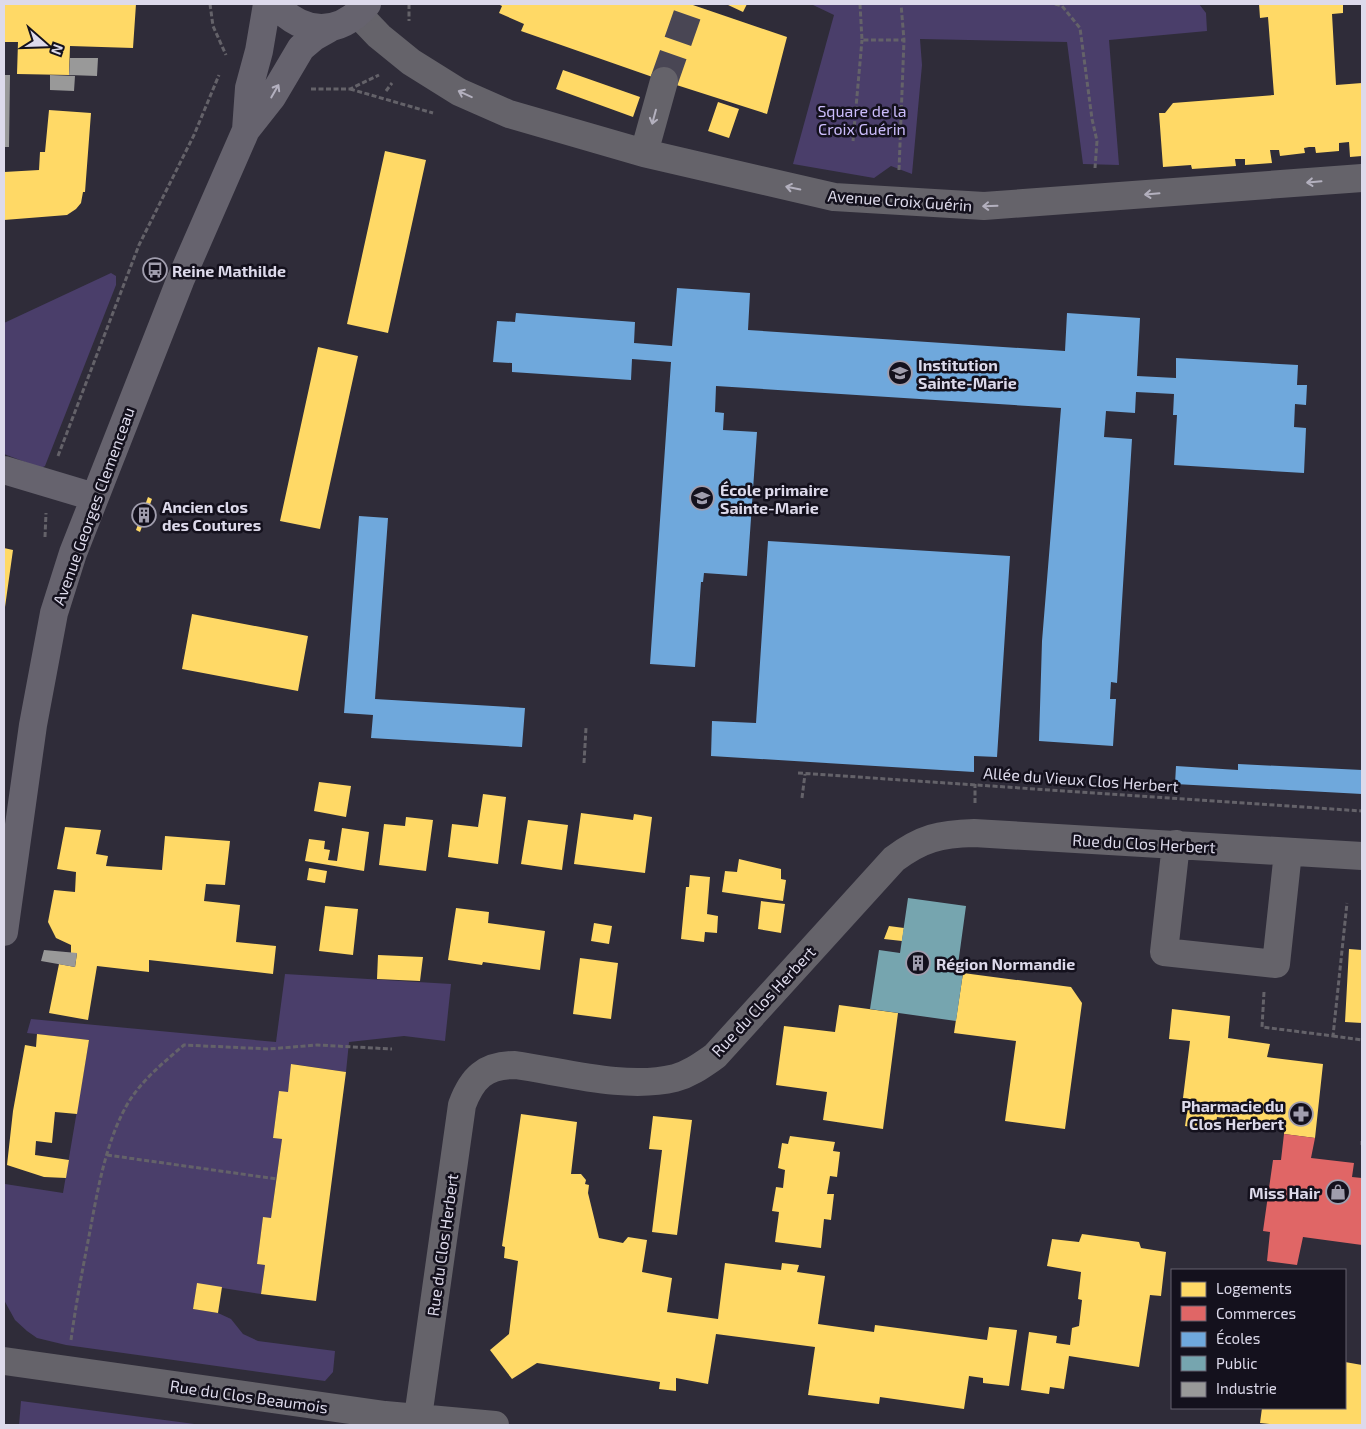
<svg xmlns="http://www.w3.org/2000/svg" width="1366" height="1429" font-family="'Exo 2',sans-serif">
<rect width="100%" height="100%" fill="#2f2c39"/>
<path fill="#4a3e6a" d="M811,4H1199L1206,13L1207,31L1109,40L1119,165L1083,164L1067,42L920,39L922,65L912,174L891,166L874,178L793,164L834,15Z
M111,273L116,276V285L45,466L41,468L4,454V323Z
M285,974L451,984L445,1041L404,1036L349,1042L346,1072L292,1064L288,1092H279L273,1138L282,1139L271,1218H263L257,1264L265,1265L261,1294L197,1284L193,1309L218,1313L231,1319L243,1334L258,1341L335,1351L333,1372L325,1381L66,1345L37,1338L27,1331L15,1320L4,1300L5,1184L63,1193L89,1040L27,1033L31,1019L276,1042Z
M21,1401L202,1425H19Z"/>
<path fill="#ffd966" d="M4,4H136L133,48L70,46L69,75L17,74L18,42H4Z
M498,4H690L787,37L767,114L664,81L521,31L524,24L499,13L502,6Z
M726,4H747L743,12Z
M1259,4H1343V13L1332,14L1336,85L1362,83V156L1350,157L1349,142L1339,143V151L1316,153L1315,147H1309L1304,148L1305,153L1280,156L1279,150H1270L1272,163L1245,165V159H1235L1236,166L1192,169L1191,165L1163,167L1159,113H1165L1173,103L1274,95L1268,17L1260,18Z
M563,70L640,97L633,117L556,89Z
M718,102L739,109L729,138L708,131Z
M49,110L91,113L85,192H83L81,203L76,209L67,215L4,220V172L39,170L40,152H45Z
M385,151L426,160L388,333L347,324Z
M318,347L358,356L320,529L280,521Z
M148,497L152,499L140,532L136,530Z
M4,548L13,550L5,607H4Z
M192,614L308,636L298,691L182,669Z
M319,782L351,786L346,817L314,811Z
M483,794L506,797L498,864L448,857L452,824L478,827Z
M581,813L633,820L634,814L652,817L645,873L574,864Z
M406,817L433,820L426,871L379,865L384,824L405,826Z
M528,820L568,825L562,870L521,864Z
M65,827L101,830L96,854L108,856L106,866L162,870L165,836L230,841L225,885L206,884L204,901L240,905L236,942L276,946L273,974L149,960V972L97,966L88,1020L49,1013L59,964L75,967L77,953H71V945L56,938L48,922L54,890L75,892L76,872L57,869Z
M342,828L369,832L364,871L305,861L309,839L325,841L324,849L330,850L328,860L337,861Z
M739,859L781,869V879L786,880L783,901L722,892L725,871L737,872Z
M309,868L327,871L325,883L307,880Z
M690,875L710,877L707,914L718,916L717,933L705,932L704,942L681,939L686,887H689Z
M761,901L785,904L781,933L758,929Z
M325,906L358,909L353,955L319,951Z
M456,908L489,912L488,923L545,931L540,970L483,962L482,965L448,960Z
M594,923L612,926L609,944L591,941Z
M889,926L904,928L902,941L884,939Z
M1349,949L1362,950V1023L1345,1022Z
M378,955L423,957L420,981L377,979Z
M580,958L618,963L611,1019L573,1014Z
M963,973L1071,987L1082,1003L1065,1129L1005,1121L1016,1041L954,1033Z
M839,1005L898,1013L883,1129L823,1120L827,1092L776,1085L784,1026L835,1032Z
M1172,1009L1230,1016L1228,1038L1270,1044L1267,1057L1323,1064L1315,1138L1284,1134L1285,1126L1217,1117L1215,1131L1185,1126L1189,1099L1183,1098L1190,1041L1169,1039Z
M37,1034L89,1040L77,1114L55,1112L52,1143L36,1141L35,1155L69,1160L66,1178L44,1177L7,1165L13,1111L25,1045L36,1047Z
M291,1064L346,1072L316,1301L261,1294L265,1265L257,1264L263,1217L271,1218L282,1139L273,1138L279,1091L288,1092Z
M521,1114L577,1122L571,1174H581L586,1180L585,1184L589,1185L588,1193L599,1238L623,1243L628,1237L647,1240L642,1272L672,1278L667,1312L718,1319L725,1263L781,1270L782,1263L799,1265L797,1272L825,1276L818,1324L874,1332L875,1325L987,1340L989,1327L1017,1330L1009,1386L983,1383V1378L969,1376L964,1409L880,1397L879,1404L808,1395L815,1347L716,1334L708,1384L676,1378V1391L659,1389L660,1382L537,1363L512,1379L490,1350L509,1334L518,1261L504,1258L505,1247L502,1246Z
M653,1116L692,1120L677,1235L652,1232L662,1150L649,1149Z
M790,1136L835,1142L833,1151L840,1152L837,1177L830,1176L827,1194H834L831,1220L824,1219L821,1248L775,1242L779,1212L772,1211L776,1187L783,1188L785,1170L778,1168L782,1143L788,1144Z
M1082,1234L1139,1242L1141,1248L1166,1252L1161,1296L1150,1295L1139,1367L1069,1356L1064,1389L1050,1387L1049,1394L1021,1390L1029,1332L1057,1336L1056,1343L1070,1345L1072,1328L1079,1326L1082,1300L1078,1299L1081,1272L1047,1266L1052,1239L1079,1242Z
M197,1283L222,1287L218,1313L193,1309Z
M1345,1362L1362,1365V1425H1278L1260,1423L1262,1408H1345Z"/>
<path fill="#e06666" d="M1284,1134L1315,1138L1311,1158L1354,1163L1352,1177L1362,1178V1245L1303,1237L1297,1265L1267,1261L1270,1232L1263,1231L1273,1160H1281Z"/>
<path fill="#6fa8dc" d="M677,288L750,293L748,330L1065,351L1067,313L1140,318L1137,376L1176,378V358L1298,365L1297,385H1307L1306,405L1295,404L1294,427L1306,428L1304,473L1174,465L1177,415H1173L1174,394L1136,392L1135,413L1106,411L1104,437L1132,439L1117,683L1111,682L1110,699H1116L1113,746L1039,741L1042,641L1061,408L716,386L715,412L724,413L723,430L757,432L747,576L704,573L703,582H701L695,667L650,664L671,362L632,359L631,380L512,372V363L493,362L497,321L515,322L516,313L635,322L634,343L672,346Z
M359,516L388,518L375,699L525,708L522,747L371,738L373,715L344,713Z
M768,541L1010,556L997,757L974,756V772L711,756L712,721L756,723Z
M1238,764L1362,770V794L1175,784L1176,766L1238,770Z"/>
<path fill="#76a5af" d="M908,898L966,906L957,972L963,973L956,1021L870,1009L879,950L900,953Z"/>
<path fill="#999" d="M70,58H98L97,76L69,75Z
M4,75H10L9,147H4Z
M50,75L75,76L74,91L50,90Z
M44,950L77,953L75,967L41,961Z"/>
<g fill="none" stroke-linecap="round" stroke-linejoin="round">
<path stroke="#494654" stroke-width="28" stroke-dasharray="28 14" stroke-linecap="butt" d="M664,81L691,4"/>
<path stroke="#646269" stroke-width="3" stroke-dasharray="5 2.5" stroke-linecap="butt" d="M210,4L213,26L226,55
M409,4V21
M860,4L862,40H904
M1055,4L1062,6L1080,28L1092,119L1097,141L1095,168
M311,89H350L379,75
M350,89L433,113
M386,91L392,83
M853,141L862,40
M899,170L904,40L901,4
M58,456L139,245L194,135L219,75
M45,537L46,513
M584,763L586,728
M798,773L1362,811
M802,798L805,774
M975,803V784
M1264,992L1262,1027L1333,1036L1347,903
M1333,1036L1362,1040
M1362,1141V1145
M107,1155L277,1179
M71,1340C76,1303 83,1267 90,1231C98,1188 106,1141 128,1103C142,1080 164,1062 184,1045L269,1049L317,1045L392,1049"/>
<path stroke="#65636a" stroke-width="28" d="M358,14L379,36L411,62L459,92L509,114L644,153L834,197L984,206L1362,178
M644,153L664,81
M1176,844L1164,952L1276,964L1288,852
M4,1361L385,1415L495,1425
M420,1425L418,1417L462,1105C472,1078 485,1065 515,1065C564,1072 626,1090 675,1078C690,1074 702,1065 715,1056L894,859C922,838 940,834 974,833L1362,856"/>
<path stroke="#66636e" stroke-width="28" d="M275,4C304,36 339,36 367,4
M246,130L249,88L259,51L267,4
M4,470L94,497
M4,932L33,725L54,613L73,553L180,281L246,130L272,97L301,48L314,37L330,28"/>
</g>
<defs><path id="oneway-shaft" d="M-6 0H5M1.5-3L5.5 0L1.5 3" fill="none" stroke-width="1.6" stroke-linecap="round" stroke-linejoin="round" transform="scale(1.25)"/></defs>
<use stroke="#b3b0bf" href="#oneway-shaft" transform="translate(275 91) rotate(-60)"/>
<g stroke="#b3b0be">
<use href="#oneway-shaft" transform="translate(465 94) rotate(-155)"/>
<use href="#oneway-shaft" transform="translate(654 117) rotate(105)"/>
<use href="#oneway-shaft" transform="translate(1314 182) rotate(175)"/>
<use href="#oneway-shaft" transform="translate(793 188) rotate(-168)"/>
<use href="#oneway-shaft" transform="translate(1152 194) rotate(175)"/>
<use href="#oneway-shaft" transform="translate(990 206) rotate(178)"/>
</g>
<defs>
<g id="bus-ring" transform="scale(1.25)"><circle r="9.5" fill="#14111d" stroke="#a09dad" stroke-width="1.5"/><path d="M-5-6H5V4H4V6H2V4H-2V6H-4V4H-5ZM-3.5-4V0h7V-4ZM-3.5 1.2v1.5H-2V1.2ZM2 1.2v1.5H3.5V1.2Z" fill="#a09dad"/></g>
<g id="school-ring" transform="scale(1.25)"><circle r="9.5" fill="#14111d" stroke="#a09dad" stroke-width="1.5"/><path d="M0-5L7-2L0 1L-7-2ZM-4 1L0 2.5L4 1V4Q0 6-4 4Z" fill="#a09dad"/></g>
<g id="building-ring" transform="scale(1.25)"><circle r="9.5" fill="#14111d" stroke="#a09dad" stroke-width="1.5"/><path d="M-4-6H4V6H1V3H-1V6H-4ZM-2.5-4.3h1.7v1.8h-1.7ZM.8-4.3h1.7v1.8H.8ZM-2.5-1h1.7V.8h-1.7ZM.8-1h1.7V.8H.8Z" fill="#a09dad"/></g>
<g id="pharmacy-ring" transform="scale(1.25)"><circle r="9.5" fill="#14111d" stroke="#a09dad" stroke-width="1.5"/><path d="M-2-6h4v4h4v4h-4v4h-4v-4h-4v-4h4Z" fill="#a09dad"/></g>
<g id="shop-ring" transform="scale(1.25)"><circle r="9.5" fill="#14111d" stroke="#a09dad" stroke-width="1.5"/><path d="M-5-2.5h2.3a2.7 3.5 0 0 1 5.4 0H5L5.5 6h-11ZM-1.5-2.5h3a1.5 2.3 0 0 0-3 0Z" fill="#a09dad"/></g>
</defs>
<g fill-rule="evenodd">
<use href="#bus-ring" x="155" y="270"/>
<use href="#school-ring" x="900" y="373"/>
<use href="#school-ring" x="702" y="498"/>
<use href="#building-ring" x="144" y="515"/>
<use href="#building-ring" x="918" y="963"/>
<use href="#pharmacy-ring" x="1301" y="1114"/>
<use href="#shop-ring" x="1338" y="1192"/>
</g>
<g text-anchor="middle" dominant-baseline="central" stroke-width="5" stroke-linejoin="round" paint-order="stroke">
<g font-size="16" fill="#cbbcfb" stroke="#14111d">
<text x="862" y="110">Square de la<tspan x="862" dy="18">Croix Guérin</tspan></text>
</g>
<g font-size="16" fill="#dddaeb" stroke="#14111d">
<text transform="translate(900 200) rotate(4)">Avenue Croix Guérin</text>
<text transform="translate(93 506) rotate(-70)">Avenue Georges Clemenceau</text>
<text transform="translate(1081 779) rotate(4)">Allée du Vieux Clos Herbert</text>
<text transform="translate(1144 843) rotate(3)">Rue du Clos Herbert</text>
<text transform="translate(763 1001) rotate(-47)">Rue du Clos Herbert</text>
<text transform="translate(442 1245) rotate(-82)">Rue du Clos Herbert</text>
<text transform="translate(249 1396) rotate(8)">Rue du Clos Beaumois</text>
</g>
<g font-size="16" font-weight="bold" fill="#dddaeb" stroke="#14111d" text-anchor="start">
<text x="172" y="270">Reine Mathilde</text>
<text x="918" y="364">Institution<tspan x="918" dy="18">Sainte-Marie</tspan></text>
<text x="720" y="489">École primaire<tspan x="720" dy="18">Sainte-Marie</tspan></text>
<text x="162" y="506">Ancien clos<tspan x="162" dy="18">des Coutures</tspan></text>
<text x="936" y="963">Région Normandie</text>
<text x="1284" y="1105" text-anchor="end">Pharmacie du<tspan x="1284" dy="18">Clos Herbert</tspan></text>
<text x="1320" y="1192" text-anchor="end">Miss Hair</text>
</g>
</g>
<rect width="1366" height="1429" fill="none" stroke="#dddaeb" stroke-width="10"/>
<rect x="1171" y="1269" width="175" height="140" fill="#14111d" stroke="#64616f"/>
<rect x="1181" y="1282" width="25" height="15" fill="#ffd966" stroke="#64616f"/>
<text x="1216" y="1294" font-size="15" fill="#dddaeb">Logements</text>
<rect x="1181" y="1306" width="25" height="15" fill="#e06666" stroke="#64616f"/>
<text x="1216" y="1319" font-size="15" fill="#dddaeb">Commerces</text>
<rect x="1181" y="1332" width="25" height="15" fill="#6fa8dc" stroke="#64616f"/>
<text x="1216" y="1344" font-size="15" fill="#dddaeb">Écoles</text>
<rect x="1181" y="1356" width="25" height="15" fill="#76a5af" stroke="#64616f"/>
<text x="1216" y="1369" font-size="15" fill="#dddaeb">Public</text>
<rect x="1181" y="1382" width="25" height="15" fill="#999999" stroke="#64616f"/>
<text x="1216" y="1394" font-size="15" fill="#dddaeb">Industrie</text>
<g transform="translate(45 45) rotate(110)" stroke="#14111d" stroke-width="4" paint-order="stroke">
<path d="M0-4L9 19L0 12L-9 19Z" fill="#dddaeb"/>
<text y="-8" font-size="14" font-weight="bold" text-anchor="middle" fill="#dddaeb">N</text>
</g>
</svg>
